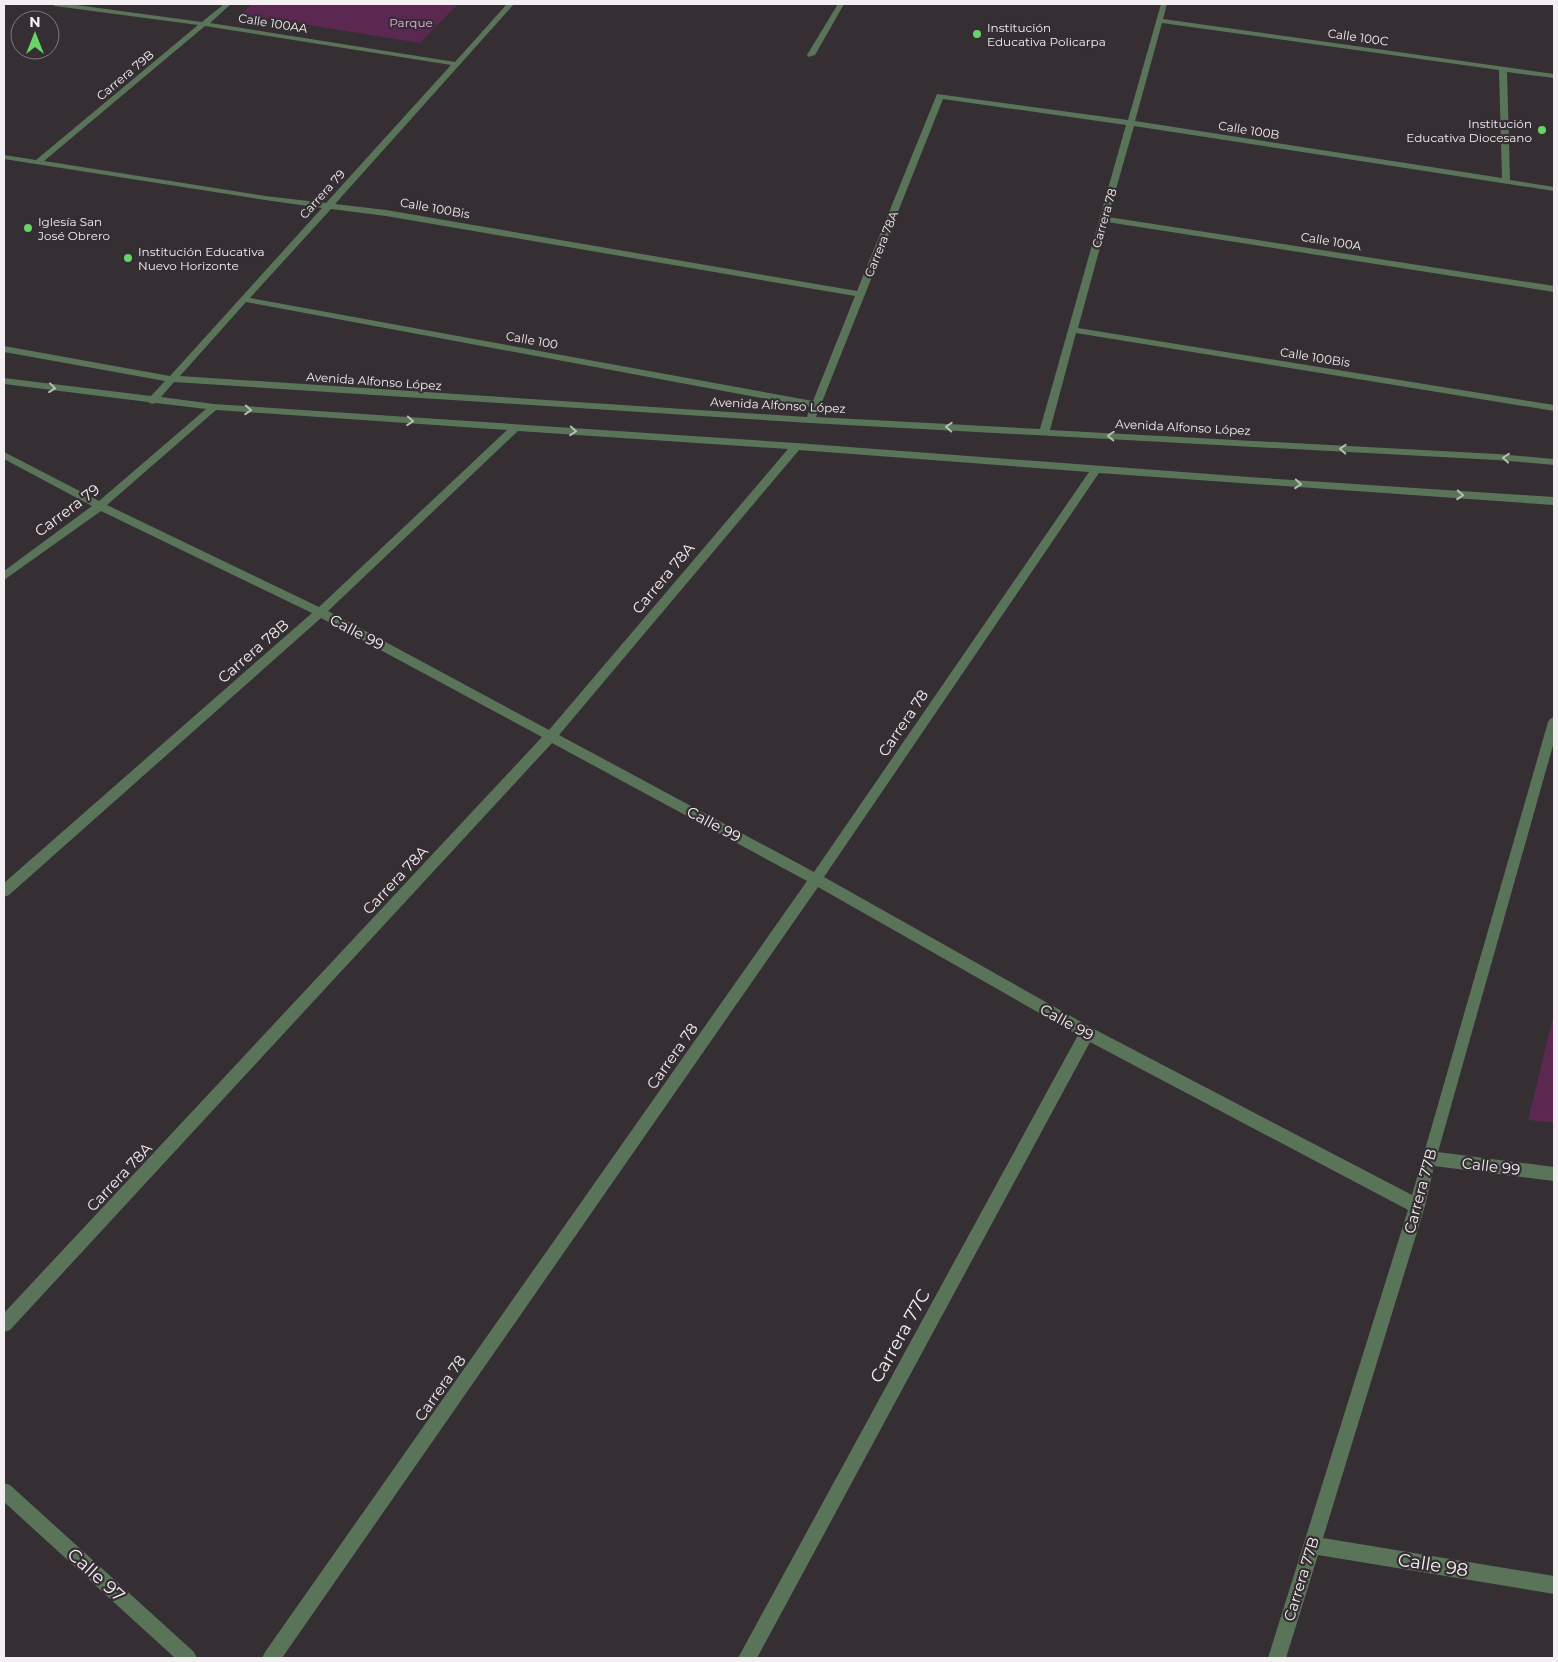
<svg xmlns="http://www.w3.org/2000/svg" width="1558" height="1662" font-family="Montserrat,sans-serif">
<rect width="100%" height="100%" fill="#352e33"/>
<path fill="#5b2851" d="M253,4H458L420,43L240,14Z
M1554,1014V1123L1528,1120Z"/>
<g fill="none" stroke-linecap="round" stroke-linejoin="round">
<path fill="#5a7459" fill-rule="evenodd" d="M52,4H69L202,22L224,4H231L210,23L455,62L507,4H514L335,204L386,210L857,291L937,94L1128,120L1161,4H1167L1163,19L1554,74V78L1507,72L1510,180L1554,187V191L1134,126L1108,217L1554,286V292L1107,222L1078,328L1554,405V411L1076,333L1050,430L1497,454L1554,459V465L1497,460L810,423L174,382L161,397L214,404L796,443L1249,477L1554,497V505L1099,473L824,877L1092,1028L1412,1195L1548,722L1550,719L1554,717V742L1438,1152L1554,1167V1181L1434,1166L1425,1206L1323,1538L1554,1576V1594L1318,1555L1286,1658H1268L1408,1210L1090,1042L757,1658H738L1078,1035L818,887L282,1658H262L265,1652L807,881L552,743L10,1330L4,1332V1313L542,737L321,618L9,895L4,897V883L312,613L101,511L4,580V571L92,506L4,459V452L99,501L206,409L156,403L152,404L148,402L4,384V378L151,396L165,381L4,352V346L170,376L322,208L265,200L4,159V155L36,160L198,25L55,6ZM1162,23L1499,70L1502,178L1135,121ZM205,26L451,65L326,203L265,196L44,161ZM943,99L1126,125L1040,429L816,417ZM331,209L386,216L855,296L813,401L250,298ZM246,302L810,407L807,417L180,376ZM216,410L507,430L319,607L107,505ZM518,431L788,449L549,730L328,611ZM799,450L1089,472L814,872L559,735Z
M838,4H844L815,55L808,57L807,55Z
M4,1483L10,1485L194,1652L197,1658H175L4,1502Z"/>
</g>
<defs><path id="oneway-chevron" d="M-2-3.5L2.5 0L-2 3.5" fill="none" stroke-width="1.6" stroke-linecap="round" stroke-linejoin="round" transform="scale(1.25)"/></defs>
<g stroke="#b6beb5">
<use href="#oneway-chevron" transform="translate(52 388) rotate(7)"/>
<use href="#oneway-chevron" transform="translate(248 410) rotate(4)"/>
<use href="#oneway-chevron" transform="translate(410 421) rotate(4)"/>
<use href="#oneway-chevron" transform="translate(949 427) rotate(-177)"/>
<use href="#oneway-chevron" transform="translate(573 431) rotate(4)"/>
<use href="#oneway-chevron" transform="translate(1111 436) rotate(-177)"/>
<use href="#oneway-chevron" transform="translate(1343 449) rotate(-177)"/>
<use href="#oneway-chevron" transform="translate(1506 458) rotate(-175)"/>
<use href="#oneway-chevron" transform="translate(1298 484) rotate(4)"/>
<use href="#oneway-chevron" transform="translate(1460 495) rotate(4)"/>
</g>
<g fill="#67d466" stroke="#352e33" stroke-width="2">
<circle cx="977" cy="34" r="5"/>
<circle cx="1542" cy="130" r="5"/>
<circle cx="28" cy="228" r="5"/>
<circle cx="128" cy="258" r="5"/>
</g>
<g text-anchor="middle" dominant-baseline="central" stroke-width="4.5" stroke-linejoin="round" paint-order="stroke">
<g font-size="12" fill="#f8ace7" stroke="#352e33">
<text x="411" y="22">Parque</text>
</g>
<g font-size="12" fill="#f4eff3" stroke="#352e33">
<text transform="translate(273 23) rotate(9)">Calle 100AA</text>
<text transform="translate(1358 37) rotate(8)">Calle 100C</text>
<text transform="translate(125 75) rotate(-40)">Carrera 79B</text>
<text transform="translate(1249 130) rotate(9)">Calle 100B</text>
<text transform="translate(322 194) rotate(-48)">Carrera 79</text>
<text transform="translate(435 208) rotate(10)">Calle 100Bis</text>
<text transform="translate(1104 218) rotate(-74)">Carrera 78</text>
<text transform="translate(1331 241) rotate(9)">Calle 100A</text>
<text transform="translate(881 244) rotate(-68)">Carrera 78A</text>
<text transform="translate(532 340) rotate(10)">Calle 100</text>
<text transform="translate(1315 357) rotate(9)">Calle 100Bis</text>
<text transform="translate(374 381) rotate(4)">Avenida Alfonso López</text>
<text transform="translate(778 405) rotate(3)">Avenida Alfonso López</text>
<text transform="translate(1183 427) rotate(3)">Avenida Alfonso López</text>
</g>
<g font-size="12" fill="#f4eff3" stroke="#352e33" text-anchor="start">
<text x="987" y="27">Institución<tspan x="987" dy="14">Educativa Policarpa</tspan></text>
<text x="1532" y="123" text-anchor="end">Institución<tspan x="1532" dy="14">Educativa Diocesano</tspan></text>
<text x="38" y="221">Iglesía San<tspan x="38" dy="14">José Obrero</tspan></text>
<text x="138" y="251">Institución Educativa<tspan x="138" dy="14">Nuevo Horizonte</tspan></text>
</g>
<g font-size="15" fill="#f4eff3" stroke="#352e33">
<text transform="translate(67 510) rotate(-37)">Carrera 79</text>
<text transform="translate(663 578) rotate(-50)">Carrera 78A</text>
<text transform="translate(357 632) rotate(28)">Calle 99</text>
<text transform="translate(253 651) rotate(-41)">Carrera 78B</text>
<text transform="translate(903 723) rotate(-56)">Carrera 78</text>
<text transform="translate(714 824) rotate(28)">Calle 99</text>
<text transform="translate(395 880) rotate(-47)">Carrera 78A</text>
<text transform="translate(1067 1022) rotate(29)">Calle 99</text>
<text transform="translate(672 1056) rotate(-55)">Carrera 78</text>
<text transform="translate(1491 1166) rotate(7)">Calle 99</text>
<text transform="translate(119 1177) rotate(-47)">Carrera 78A</text>
<text transform="translate(1420 1191) rotate(-75)">Carrera 77B</text>
<text transform="translate(440 1388) rotate(-55)">Carrera 78</text>
<text transform="translate(1301 1579) rotate(-73)">Carrera 77B</text>
</g>
<g font-size="18" fill="#f4eff3" stroke="#352e33">
<text transform="translate(900 1336) rotate(-61)">Carrera 77C</text>
<text transform="translate(1433 1565) rotate(9)">Calle 98</text>
<text transform="translate(96 1575) rotate(42)">Calle 97</text>
</g>
</g>
<rect width="1558" height="1662" fill="none" stroke="#f4eff3" stroke-width="10"/>
<g transform="translate(35 35)"><circle r="24" fill="#352e33" stroke="#817b80"/>
<path d="M0-4L9 19L0 12L-9 19Z" fill="#67d466"/>
<text y="-8" font-size="14" font-weight="bold" text-anchor="middle" fill="#f4eff3">N</text>
</g>
</svg>
